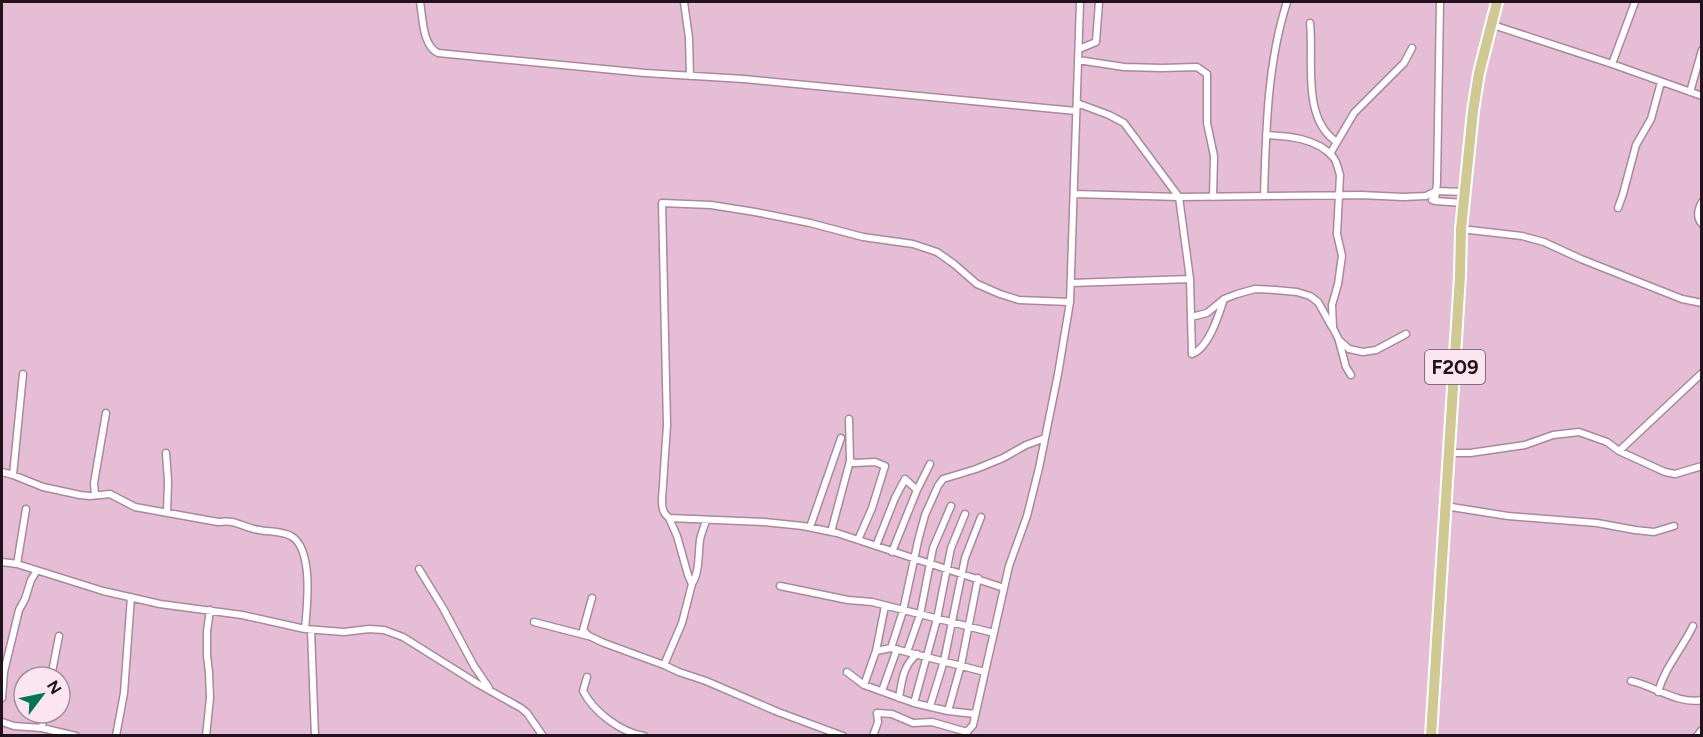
<svg xmlns="http://www.w3.org/2000/svg" width="1703" height="737" font-family="Figtree,sans-serif">
<rect width="100%" height="100%" fill="#e5bdd4"/>
<g fill="none" stroke-linecap="round" stroke-linejoin="round">
<g stroke="#ac879d" stroke-width="9">
<path id="street" d="M420,2C423,18 422,45 438,53L645,73L744,79L1076,111
M684,2L689,38L690,76
M1310,23C1314,58 1301,119 1337,142
M1490,24L1612,64L1702,96
M1079,49L1096,42L1099,2
M1078,60L1124,67L1162,68L1197,67L1207,74V123L1214,156L1213,197
M1612,64L1635,2
M1690,92L1702,50
M1077,103L1109,115L1124,123L1179,197L1190,279L1192,354C1209,348 1219,314 1224,299
M1266,135C1288,136 1317,138 1333,157C1337,161 1338,169 1340,175L1337,234L1342,256L1338,284L1332,305L1333,328L1339,340L1349,349L1363,352L1376,350L1406,334
M1330,154L1354,113L1404,63L1412,48
M1075,194L1179,197L1361,195L1403,197L1426,196L1436,191L1465,192
M1264,196C1266,131 1267,64 1287,2
M1432,200L1435,201L1464,203
M1435,201L1437,182L1440,2
M1702,202C1698,209 1696,217 1702,224
M1618,208L1623,194L1636,145L1651,119L1661,82
M1461,229L1522,236L1544,242L1581,259L1682,299L1702,303
M1071,283L1190,279
M1191,317L1207,313L1224,299L1237,294L1255,289L1275,290L1297,292L1310,296L1318,302L1332,327
M1339,341L1346,367L1351,375
M1619,451L1702,373
M166,453L168,481L167,513
M1449,453H1470L1525,445L1553,435L1579,432L1607,442L1619,451L1665,472L1675,474L1702,466
M850,461L854,463L875,462L885,466L872,508L858,540
M2,472L13,475L43,487L80,495L90,496L110,494L135,507L218,522C222,522 227,521 232,522C241,524 250,529 259,530C269,532 281,531 291,536C314,549 307,607 305,629
M13,475L23,374
M95,495L94,483L106,413
M1445,506L1508,516L1597,523L1635,530L1654,532L1674,526
M669,518L677,536L688,575L692,584
M810,527L841,438
M831,532L850,461L849,419
M876,546L895,498L905,479L917,490
M892,552L917,490L930,464
M2,562L17,564L103,591L160,604L242,615L305,629L344,632L369,629L384,630L403,637L478,684L521,708L527,713L543,736
M17,564L26,509
M419,569L443,608L474,666L489,688
M780,586L848,600L872,602L994,633
M1004,588L837,533L803,526L764,522L669,518C662,512 662,507 662,499L667,425L662,203L711,205L755,212L810,223L863,237L913,244L937,252L954,264L977,284L1000,294L1019,300L1070,302
M592,598L583,630L589,636L604,643L664,665L679,672L706,681L778,712L843,736
M534,622L588,636
M311,630L315,736
M891,648L903,611L918,541L925,515L938,486L943,479L976,469L1003,458L1026,445L1045,438
M876,651L891,648L985,672
M907,652L920,615L933,548L951,506
M664,665L682,623L692,584C700,571 698,554 700,540C701,534 704,527 706,521
M847,672L864,685L914,703L948,711L975,714
M51,677L59,636
M587,677L583,691C594,712 620,732 644,736
M1631,681C1652,685 1679,705 1702,700
M864,685L876,651L885,606
M882,691L897,649
M1658,692C1665,667 1682,649 1693,626
M2,698L4,672L19,610L25,599L31,580L36,572
M899,698C902,680 903,666 917,654
M914,703L937,619L951,548L965,514
M930,706L944,661L965,558L981,517
M948,711L961,665L978,578
M2,722L14,726L42,728L76,736
M42,728L44,713
M116,736L124,693L131,597
M206,736L210,698L209,672L207,656V631L210,610
M873,736L878,722L877,713L892,714L913,723L932,722L967,732L973,725L1009,566L1027,516L1039,468L1058,374L1070,302L1080,2
M1697,736L1702,730"/>
</g>
<g stroke="#fff" stroke-width="14">
<path id="primary" d="M1431,736L1460,276L1461,229L1473,111L1479,73L1497,2"/>
</g>
<use href="#street" stroke="#fff" stroke-width="6"/>
<use href="#primary" stroke="#cfc994" stroke-width="10"/>
</g>
<g text-anchor="middle" dominant-baseline="central" stroke-width="6" stroke-linejoin="round" paint-order="stroke">
<rect fill="#fae5f0" stroke="#62525b" stroke-width="1.5" x="1425" y="350" width="60" height="34" rx="4.5"/>
<g font-size="20" font-weight="bold" fill="#21131b">
<text x="1455" y="367">F209</text>
</g>
</g>
<rect width="1703" height="737" fill="none" stroke="#21131b" stroke-width="6"/>
<g transform="translate(42 695) rotate(58)"><circle r="28" fill="#fae5f0" stroke="#a3919b" stroke-width="1.5"/>
<path d="M0-4.5L10 22L0 15L-10 22Z" fill="#017651"/>
<text y="-9" font-size="16" font-weight="bold" text-anchor="middle" fill="#21131b">N</text>
</g>
</svg>
